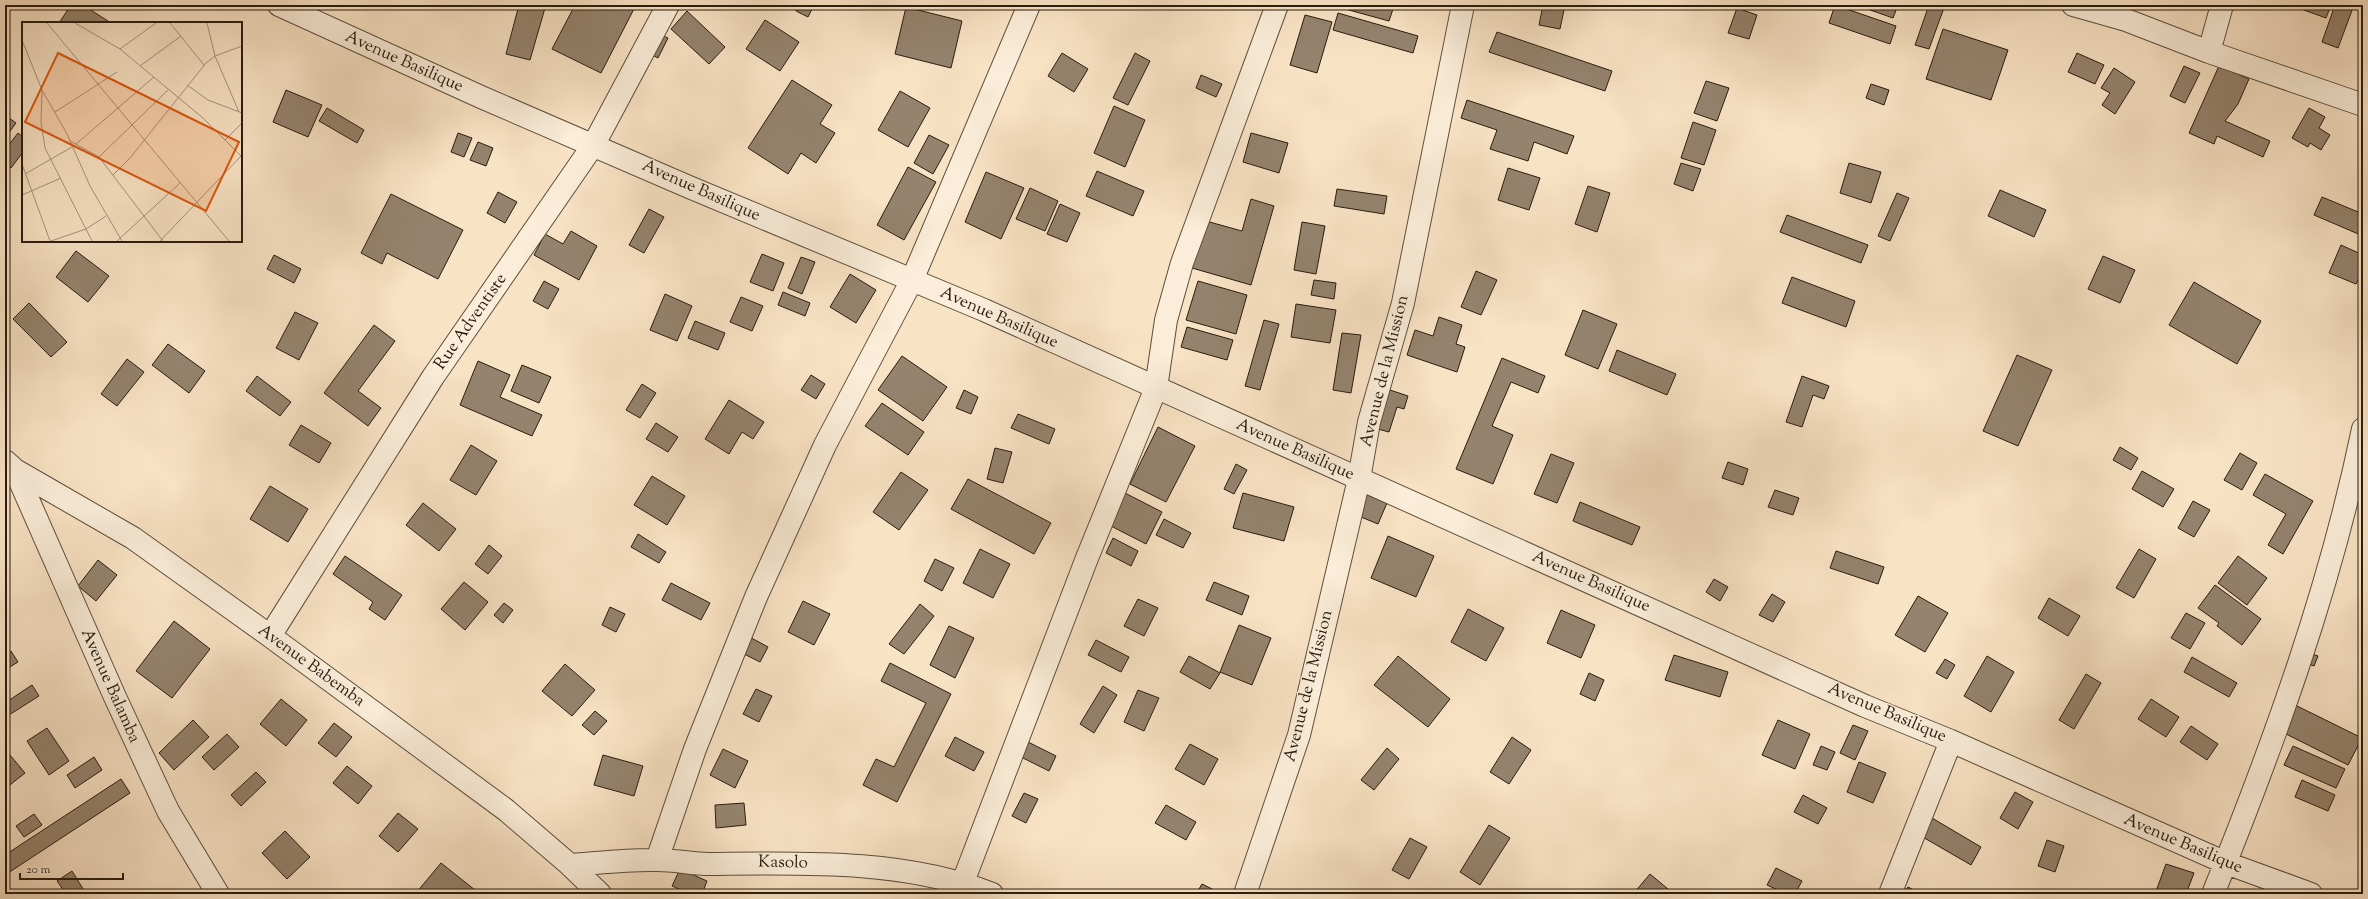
<svg xmlns="http://www.w3.org/2000/svg" width="2368" height="899" font-family="'Sorts Mill Goudy',serif">
<rect width="100%" height="100%" fill="#f9e3c5"/>
<filter id="stains"><feTurbulence type="fractalNoise" baseFrequency=".005" numOctaves="4"/><feColorMatrix values="0 0 0 0 .2 0 0 0 0 .09 0 0 0 0 .02 0 0 0 .5 -.17"/></filter>
<radialGradient id="worn" r=".72"><stop offset=".6" stop-color="#630" stop-opacity="0"/><stop offset="1" stop-color="#630" stop-opacity=".3"/></radialGradient>
<path fill="#95836e" stroke="#281c0f" d="M71,5H83L111,23H59Z
M519,5H541V7L545,8L530,60L506,54Z
M575,5H636L601,73L552,49Z
M798,5H814L808,17L796,11Z
M1339,5H1392L1394,6L1389,21L1338,7Z
M1543,5H1565L1560,29L1539,25Z
M1835,5L1896,26L1890,44L1829,23Z
M1856,5H1898L1893,18Z
M1929,5H1945L1929,49L1915,45Z
M2290,5H2331L2326,18Z
M2335,5H2354L2338,48L2322,42Z
M906,7L962,21L951,68L895,54Z
M1737,8L1757,15L1749,39L1728,33Z
M687,11L725,47L709,64L671,29Z
M1338,13L1418,36L1413,53L1333,30Z
M1305,15L1332,22L1317,73L1290,65Z
M765,20L799,42L780,71L746,49Z
M1943,29L2008,50L1991,100L1926,79Z
M1497,32L1612,71L1605,91L1489,52Z
M656,33L668,38L658,58L647,52Z
M1062,53L1088,69L1074,92L1048,76Z
M1135,53L1150,61L1128,105L1113,98Z
M2077,53L2104,65L2095,84L2068,72Z
M2184,66L2200,73L2185,103L2170,96Z
M2219,66L2249,79L2238,104L2225,121L2270,141L2263,157L2217,136L2214,144L2189,133Z
M2114,68L2135,82L2115,114L2102,105L2110,93L2101,88Z
M1201,75L1222,84L1216,97L1196,88Z
M792,80L832,105L820,124L835,133L816,163L801,153L788,174L748,148Z
M1706,81L1729,88L1717,121L1694,113Z
M1871,84L1889,90L1884,105L1866,98Z
M286,90L322,105L308,137L273,122Z
M900,91L930,108L908,147L878,130Z
M1467,100L1574,136L1567,154L1534,142L1528,161L1490,149L1497,130L1461,118Z
M1114,106L1145,120L1125,167L1094,153Z
M327,108L364,130L357,143L319,121Z
M2309,108L2325,117L2319,128L2330,135L2321,150L2310,143L2308,147L2292,138Z
M5,115L16,123L5,138Z
M1693,122L1716,130L1704,165L1681,158Z
M18,133L23,137V152L11,168L5,164V150Z
M458,133L472,138L464,157L451,152Z
M1251,133L1288,143L1279,173L1243,162Z
M929,135L949,145L933,174L914,163Z
M478,142L493,148L486,166L470,160Z
M1681,163L1701,169L1693,191L1674,184Z
M1849,163L1881,172L1871,203L1840,193Z
M908,167L936,182L904,240L877,225Z
M1508,168L1540,178L1529,210L1498,200Z
M1097,171L1144,191L1133,216L1086,196Z
M986,172L1024,188L1001,239L965,222Z
M1588,186L1610,193L1597,232L1575,224Z
M1030,188L1058,201L1045,231L1016,219Z
M1337,189L1387,196L1384,214L1334,206Z
M2000,190L2046,210L2034,237L1988,216Z
M498,192L517,202L505,223L487,213Z
M1897,193L1909,198L1890,241L1878,236Z
M391,194L463,230L438,279L387,253L382,264L361,253Z
M2322,197L2363,214V236L2314,215Z
M1251,199L1274,206L1251,285L1192,268L1206,221L1242,231Z
M1060,204L1080,213L1067,242L1047,234Z
M649,209L664,217L644,253L629,245Z
M1787,215L1868,245L1861,263L1780,232Z
M1302,222L1325,226L1316,274L1294,270Z
M571,231L597,246L579,280L534,255L545,234L563,244Z
M2341,245L2363,255V268L2356,284L2329,273Z
M76,251L109,276L88,302L56,277Z
M762,254L784,263L773,291L750,282Z
M274,255L301,269L294,283L267,269Z
M2103,256L2135,270L2120,303L2088,289Z
M801,257L815,262L802,294L788,288Z
M1476,271L1497,280L1481,315L1461,307Z
M850,274L876,290L856,323L830,307Z
M1792,277L1855,301L1846,327L1782,303Z
M1314,280L1336,283L1334,299L1311,295Z
M544,281L559,289L548,309L533,301Z
M1198,281L1247,295L1236,334L1186,320Z
M2194,282L2261,321L2237,364L2169,325Z
M783,292L810,303L805,316L778,305Z
M665,294L692,306L677,341L650,330Z
M741,297L763,306L752,331L730,322Z
M29,303L67,342L51,357L13,319Z
M1296,304L1336,310L1330,343L1291,337Z
M1583,310L1617,324L1598,369L1565,355Z
M295,312L318,323L299,360L276,348Z
M1439,317L1462,325L1456,344L1465,347L1457,372L1407,355L1415,330L1433,336Z
M1264,320L1279,324L1260,390L1245,386Z
M695,321L725,333L718,350L688,338Z
M374,325L395,341L358,391L381,408L368,426L324,393Z
M1187,327L1233,340L1227,360L1181,347Z
M1342,333L1361,335L1351,393L1333,390Z
M168,344L205,371L189,393L152,365Z
M1617,350L1676,374L1667,395L1609,371Z
M2017,355L2052,370L2018,446L1983,431Z
M902,356L947,387L923,421L878,390Z
M1502,358L1545,376L1538,393L1511,382L1492,426L1513,435L1493,484L1456,469Z
M127,359L144,372L117,406L101,394Z
M478,361L510,375L500,397L542,415L532,436L460,405Z
M522,365L551,377L539,403L511,391Z
M811,375L825,384L816,399L801,390Z
M257,376L291,402L280,416L246,391Z
M1802,376L1829,386L1824,399L1813,395L1802,427L1786,422Z
M642,384L656,393L640,418L626,410Z
M1387,389L1408,396L1404,409L1397,407L1389,432L1374,428Z
M964,390L978,397L971,414L956,408Z
M729,400L764,422L753,439L742,432L729,454L705,439Z
M882,403L924,432L908,455L865,426Z
M1018,414L1055,429L1049,444L1011,428Z
M656,423L678,437L668,452L646,439Z
M301,425L331,443L319,463L289,445Z
M1158,427L1195,446L1166,502L1130,484Z
M471,445L497,461L476,495L450,480Z
M2120,447L2138,458L2131,470L2113,460Z
M995,448L1012,452L1003,483L987,479Z
M2240,453L2257,463L2242,490L2224,480Z
M1551,454L1574,463L1557,503L1534,494Z
M1728,462L1748,469L1743,485L1722,478Z
M1236,464L1247,470L1234,494L1224,489Z
M2142,471L2174,489L2163,507L2132,489Z
M901,472L928,490L899,530L873,512Z
M2265,474L2313,501L2283,554L2268,545L2286,514L2253,495Z
M652,476L685,496L667,525L634,505Z
M968,479L1051,523L1034,554L951,509Z
M270,486L308,509L288,542L250,519Z
M1775,490L1799,498L1793,515L1768,507Z
M1123,492L1162,512L1146,544L1107,524Z
M1243,493L1294,507L1284,541L1233,528Z
M1365,494L1387,503L1378,524L1356,515Z
M2193,501L2210,510L2194,537L2178,528Z
M1580,502L1640,527L1632,545L1573,521Z
M423,503L456,529L439,551L406,525Z
M1164,519L1191,533L1183,548L1156,535Z
M638,534L666,552L659,563L631,547Z
M1388,536L1434,556L1416,597L1371,578Z
M1113,538L1138,551L1131,566L1106,553Z
M489,545L502,556L488,574L475,564Z
M980,549L1010,564L993,598L963,583Z
M2139,549L2156,559L2134,598L2116,588Z
M1836,551L1884,567L1878,584L1830,568Z
M345,556L402,595L385,620L369,609L373,602L333,574Z
M2238,556L2267,578L2247,605L2218,583Z
M935,559L954,568L942,591L924,581Z
M98,560L117,575L96,601L78,586Z
M1714,579L1728,587L1720,601L1706,592Z
M464,582L488,602L465,630L441,609Z
M1214,582L1249,596L1242,615L1206,600Z
M671,583L710,603L701,620L662,600Z
M2215,585L2261,619L2242,645L2217,626L2219,623L2198,608Z
M1772,594L1785,602L1773,622L1759,615Z
M1918,596L1948,613L1925,652L1895,635Z
M2049,598L2080,616L2068,636L2038,618Z
M1138,599L1158,608L1144,636L1124,626Z
M803,601L830,614L814,645L788,632Z
M504,603L513,610L503,623L494,615Z
M920,604L934,616L904,654L889,644Z
M610,607L625,614L616,632L602,625Z
M1468,609L1504,628L1486,661L1451,642Z
M1561,610L1595,625L1581,658L1547,643Z
M2186,613L2205,623L2190,649L2171,638Z
M174,621L210,649L172,698L136,671Z
M1239,625L1271,638L1252,685L1220,672Z
M949,626L974,638L955,678L930,665Z
M744,634L768,647L760,662L736,650Z
M1096,640L1129,657L1121,672L1088,655Z
M11,651L18,662L5,670V655Z
M2306,652L2318,656L2314,666L2302,662Z
M1674,655L1728,672L1720,697L1665,680Z
M1189,656L1220,673L1210,689L1180,672Z
M1398,656L1450,699L1428,727L1374,685Z
M1987,656L2014,672L1991,712L1964,696Z
M2192,657L2237,683L2229,697L2184,672Z
M1945,659L1955,665L1947,679L1936,673Z
M890,663L951,694L897,802L863,785L876,759L894,767L926,703L881,681Z
M565,664L595,690L572,716L542,691Z
M1589,673L1604,680L1595,701L1580,694Z
M2086,674L2101,683L2074,729L2059,720Z
M32,685L39,696L9,715L5,709V703Z
M1103,686L1117,695L1094,733L1080,724Z
M756,689L772,696L759,722L743,714Z
M1138,690L1159,698L1144,731L1124,722Z
M281,699L307,720L286,746L260,724Z
M2151,699L2179,717L2166,737L2138,719Z
M2293,704L2362,738L2348,765L2280,731Z
M595,711L607,721L594,735L582,725Z
M193,720L209,737L174,770L159,753Z
M1778,720L1810,734L1795,769L1762,755Z
M334,723L352,737L336,757L318,743Z
M1853,725L1868,731L1855,760L1840,753Z
M2191,726L2218,744L2207,760L2180,742Z
M47,728L69,761L49,775L27,741Z
M227,734L239,747L214,770L202,757Z
M955,737L984,752L974,771L945,756Z
M1512,737L1531,750L1509,784L1490,772Z
M1028,742L1056,756L1049,771L1021,757Z
M1190,744L1218,759L1204,785L1175,769Z
M1821,746L1835,752L1827,770L1813,765Z
M2293,746L2345,769L2336,788L2284,765Z
M1387,748L1399,759L1374,790L1361,780Z
M5,749L25,773L6,788L5,787Z
M723,749L748,761L735,788L710,775Z
M603,755L643,766L634,796L594,785Z
M94,757L102,770L75,788L67,775Z
M1859,762L1886,773L1873,803L1847,792Z
M347,766L372,786L358,804L333,783Z
M256,772L266,782L241,806L231,795Z
M121,779L130,793L5,875V855Z
M2302,780L2335,795L2328,811L2295,797Z
M2015,792L2033,802L2018,829L2000,818Z
M1024,793L1038,799L1026,823L1012,816Z
M1803,795L1827,808L1818,824L1794,812Z
M744,803L746,825L716,828L715,805Z
M1166,805L1196,822L1186,840L1155,823Z
M398,813L418,829L398,852L379,836Z
M34,814L42,825L24,837L16,826Z
M1932,818L1981,847L1971,865L1921,836Z
M1489,825L1510,838L1480,885L1460,872Z
M285,831L310,857L287,879L262,853Z
M1410,838L1427,847L1409,879L1392,870Z
M2047,840L2064,846L2055,872L2038,866Z
M441,863L475,890L472,894L416,893Z
M2166,864L2194,873L2186,894H2155Z
M1776,868L1802,881L1795,894H1786L1767,885Z
M680,869L707,881L702,894H690L672,886Z
M72,871L85,892L82,894H66L57,881Z
M1650,874L1674,894H1633Z
M1202,884L1214,890L1212,894H1196Z
M1908,887L1921,894H1903Z
M2230,890L2240,894H2228Z"/>
<g fill="none" stroke-linecap="round" stroke-linejoin="round">
<g stroke="#5c4e3c" stroke-width="24">
<path id="minor" d="M279,5L481,97L689,187L984,310L1865,706L1951,741L2226,863L2311,894
M2073,5L2126,20L2209,52L2363,105
M2209,52L2222,5
M5,461L15,470L133,538L270,636L506,810L570,865L600,894
M15,470L115,697L168,811L218,894
M270,636L433,377L594,144L668,5
M657,860L695,749L756,597L825,445L912,280L1029,5
M570,865C599,863 629,859 657,860C675,860 692,864 709,864C801,863 905,859 992,894
M963,882L1087,558L1156,388L1166,320L1182,263L1277,5
M1245,894L1299,735L1359,479L1369,422L1403,303L1463,5
M1890,894L1951,741
M2213,894C2274,743 2330,589 2363,429"/>
</g>
<use href="#minor" stroke="#fbedd9" stroke-width="22"/>
</g>
<g text-anchor="middle" dominant-baseline="central" stroke-width="3" stroke-linejoin="round" paint-order="stroke">
<g font-size="17" fill="#281c0f" stroke="#fbedd9">
<text transform="translate(404 62) rotate(24)">Avenue Basilique</text>
<text transform="translate(701 191) rotate(24)">Avenue Basilique</text>
<text transform="translate(999 318) rotate(24)">Avenue Basilique</text>
<text transform="translate(471 322) rotate(-55)">Rue Adventiste</text>
<text transform="translate(1385 371) rotate(-76)">Avenue de la Mission</text>
<text transform="translate(1295 450) rotate(24)">Avenue Basilique</text>
<text transform="translate(1591 582) rotate(24)">Avenue Basilique</text>
<text transform="translate(311 666) rotate(36)">Avenue Babemba</text>
<text transform="translate(110 686) rotate(66)">Avenue Balamba</text>
<text transform="translate(1309 686) rotate(-76)">Avenue de la Mission</text>
<text transform="translate(1887 713) rotate(23)">Avenue Basilique</text>
<text transform="translate(2183 844) rotate(23)">Avenue Basilique</text>
<text transform="translate(783 863) rotate(1)">Kasolo</text>
</g>
</g>
<g transform="translate(22 22)">
<rect width="220" height="220" fill="#f9e3c5"/>
<path fill="none" stroke="#a5937c" stroke-width="1" d="M25,1L207,219M53,1L98,27L181,96L220,135M148,1L182,43M185,1L193,34L217,90M0,18L20,68L45,112L68,164L100,219M98,27L134,1M118,44L159,14M165,63L186,78L220,91M20,68L19,100L23,126L70,219M33,90L95,50M203,118L220,101M48,119L77,135L141,219M54,122L132,55M77,135L147,67M0,142L28,219M3,152L50,125M91,153L108,136L184,41L193,34L220,24M0,173L39,156M29,219L64,207L84,194M95,219L158,161M138,219L220,133"/>
<path fill="#de560c" fill-opacity="0.15" stroke="#de560c" stroke-width="2" d="M36,31L217,120L184,189L3,100Z"/>
<rect width="220" height="220" fill="none" stroke="#281c0f" stroke-width="2"/>
</g>
<rect width="2368" height="899" fill="none" stroke="#f9e3c5" stroke-width="20"/>
<rect x="6" y="6" width="2356" height="887" fill="none" stroke="#281c0f" stroke-width="2"/>
<rect x="10" y="10" width="2348" height="879" fill="none" stroke="#281c0f"/>
<path d="M20 873v6h103v-6" fill="none" stroke="#281c0f" stroke-width="2"/>
<text x="26" y="873" font-size="12" fill="#281c0f" stroke="#fbedd9" stroke-width="3" paint-order="stroke">20 m</text>
<rect width="100%" height="100%" filter="url(#stains)"/>
<rect width="100%" height="100%" fill="url(#worn)"/>
</svg>
